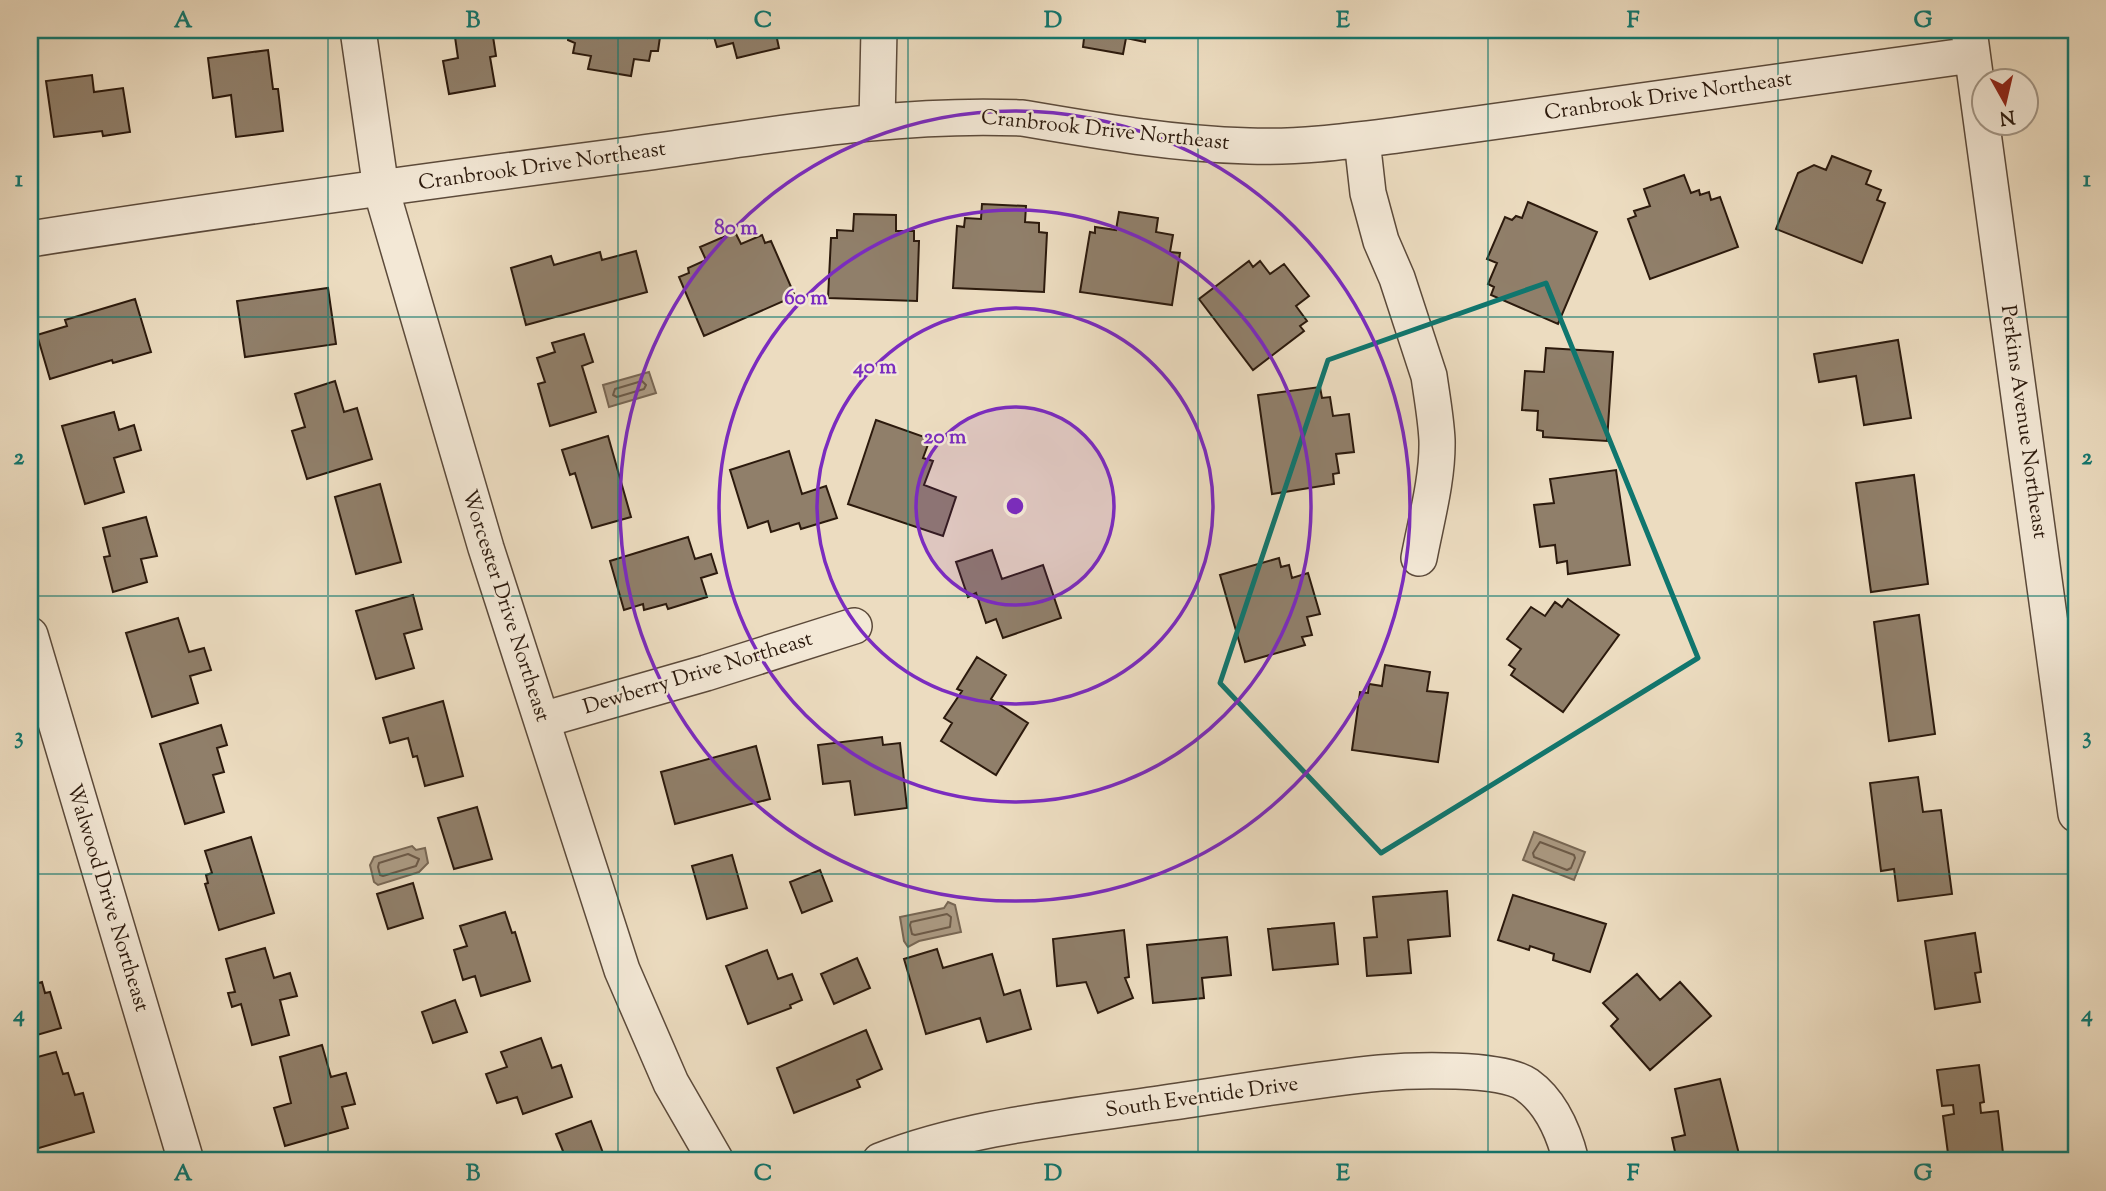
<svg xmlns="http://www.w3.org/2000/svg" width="2106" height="1191" font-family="'Sorts Mill Goudy',serif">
<rect width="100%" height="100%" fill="#ecdcc0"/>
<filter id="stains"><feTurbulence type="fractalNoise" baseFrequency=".00286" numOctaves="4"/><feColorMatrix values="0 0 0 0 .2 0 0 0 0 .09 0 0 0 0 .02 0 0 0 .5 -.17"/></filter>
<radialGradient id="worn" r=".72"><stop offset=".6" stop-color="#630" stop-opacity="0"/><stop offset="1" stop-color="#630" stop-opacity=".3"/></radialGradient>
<path fill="#ab9a83" stroke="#786754" stroke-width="2" d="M649,372L656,393L609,407L603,385Z
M1534,832L1585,852L1574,880L1523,860Z
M412,846L416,850L425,848L428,863L419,872L378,885L374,882L370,865L374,857Z
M948,902L955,905L961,932L919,941L908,947L904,941L900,917L944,908Z"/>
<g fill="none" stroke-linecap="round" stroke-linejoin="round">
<path stroke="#6c5a48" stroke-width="2" d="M642,381L646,385L644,389L617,397L613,395L615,389Z
M1540,842L1574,855L1575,858L1571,868L1567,870L1534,857L1533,853Z
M408,854L419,859L416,866L383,876L380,875L378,867L379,863Z
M947,914L951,917L950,927L915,935L912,934L910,925L911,922Z"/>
</g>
<path fill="#907f6a" stroke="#2c1a0d" stroke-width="2" d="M454,30H492L496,56L490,57L495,86L449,94L443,61L458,58Z
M569,30H661L658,51H651L649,61L634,59L631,76L588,69L591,56L573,53L575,43L568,40Z
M706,30H794L776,34L779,48L737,58L733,43L717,47L714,37L708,38Z
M1085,30H1154L1153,35L1146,34L1145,42L1126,38L1123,54L1083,47Z
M268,50L273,89H278L283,131L236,137L231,95L213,98L208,58Z
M92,75L94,92L123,88L130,132L103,136L102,131L54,137L46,81Z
M1832,156L1871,171L1866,184L1881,190L1877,200L1885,203L1862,263L1776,229L1798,173L1814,165L1826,170Z
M1684,175L1691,193L1699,190L1700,195L1709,192L1711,200L1720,197L1738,247L1650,279L1628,219L1636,216L1634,211L1650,206L1644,189Z
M1528,202L1597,232L1558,324L1491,295L1494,287L1488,284L1497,263L1487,259L1505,217L1512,220L1516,216L1522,218Z
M982,204L1026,206L1025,222L1039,223V232L1047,233L1044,292L953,288L957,226L964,227L965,218L981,219Z
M1119,212L1158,218L1156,232L1173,235L1170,252L1180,253L1172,305L1080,292L1090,232L1095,233V227L1116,230Z
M854,214L896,215V231H914V241H919L917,301L828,298L831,238H837V230L853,231Z
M735,232L741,244L762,235L765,243L771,241L795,296L704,336L679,277L689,273L688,268L706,260L700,247Z
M636,251L647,292L526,325L511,268L551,256L554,265L600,252L602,260Z
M1249,261L1253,267L1260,261L1270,274L1284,264L1309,296L1296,306L1307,321L1300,326L1304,331L1253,370L1199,299Z
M328,288L336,344L245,357L237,301Z
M135,299L151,352L113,363L112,360L50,379L37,335L67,326L65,320Z
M584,334L593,362L582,366L596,412L550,426L538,384L545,382L537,358L555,352L552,343Z
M1898,340L1911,418L1864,425L1856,376L1819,382L1814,354Z
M1546,348L1613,352L1607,441L1543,437V431L1537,430L1538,411L1522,410L1525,371L1544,372Z
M335,381L344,412L357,408L372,459L307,479L292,431L305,427L295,394Z
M1320,387L1322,398L1330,397L1333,416L1349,414L1354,452L1336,454L1339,473L1333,474L1334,484L1272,494L1258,395Z
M114,412L119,430L134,425L141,450L114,458L124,492L85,504L62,426Z
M876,420L930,439L923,458L933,461L924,485L956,497L943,536L848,504Z
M608,436L631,517L592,528L575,473L570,475L562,450Z
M789,451L802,494L826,486L837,518L801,529L799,523L771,532L768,521L748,528L730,470Z
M1616,470L1630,565L1568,574L1567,561L1557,563L1555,545L1540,547L1534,505L1554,503L1550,479Z
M1914,475L1928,584L1871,592L1856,483Z
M380,484L401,562L356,574L335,497Z
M146,517L157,556L141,559L147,582L113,592L104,557L110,556L103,528Z
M688,537L695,559L711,554L717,573L701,578L707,597L668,609L666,604L644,610L643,604L624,610L610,561Z
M992,550L1002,579L1043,565L1061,618L1003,638L996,619L986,623L976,593L968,597L956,562Z
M1279,558L1281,567L1289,565L1292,578L1308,573L1320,614L1307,617L1312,635L1302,637L1305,645L1245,662L1220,575Z
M413,595L422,629L404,634L414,668L376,679L356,611Z
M1568,599L1619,635L1563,712L1511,675L1515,669L1509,665L1521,649L1507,639L1531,607L1545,616L1555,602L1562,607Z
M1919,615L1935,734L1889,741L1874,622Z
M178,618L189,652L204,648L211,670L190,676L198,703L152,717L126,633Z
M977,657L1006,675L991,699L1028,723L996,775L941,741L952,723L944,718L962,691L957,689Z
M1385,665L1430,672L1427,691L1448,693L1438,762L1352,750L1360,692L1368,693L1369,684L1382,686Z
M443,701L463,776L425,786L417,756L413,757L408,738L390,743L383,718Z
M221,725L227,745L217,748L224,772L213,775L224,812L185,824L160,744Z
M882,737L883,745L900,743L907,808L855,815L850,781L823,784L818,745Z
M756,746L770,799L675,824L661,772Z
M1918,777L1923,812L1941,810L1952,894L1898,901L1894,869L1881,871L1870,783Z
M477,807L492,859L454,869L438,818Z
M251,837L274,913L219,930L205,884L208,883L206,875L212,873L205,851Z
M732,855L747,908L707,919L692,866Z
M820,870L832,901L802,913L790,882Z
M413,883L423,918L388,929L377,894Z
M1447,891L1450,936L1408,940L1411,973L1367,976L1364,938L1377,937L1373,897Z
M1513,895L1606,924L1590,972L1553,960L1554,954L1530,946L1529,950L1498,940Z
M505,912L512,933L515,932L530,981L481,996L475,976L463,980L454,950L467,946L460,926Z
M1334,923L1338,964L1273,970L1268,929Z
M1124,930L1129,977L1125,978L1133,998L1098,1013L1086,982L1057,986L1053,939Z
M1975,933L1981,972L1975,973L1980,1002L1935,1009L1925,941Z
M1227,937L1231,975L1202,978L1204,998L1153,1003L1147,945Z
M265,948L274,978L290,973L297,996L280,1000L289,1035L252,1045L241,1004L232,1007L228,993L235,992L226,959Z
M937,949L943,968L992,954L1004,995L1020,990L1031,1029L987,1042L980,1018L926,1034L904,959Z
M767,950L778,979L792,974L802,1000L790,1005L791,1008L748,1024L726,966Z
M857,958L870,988L834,1004L821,974Z
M30,963L35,984L42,982L45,993L50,992L61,1028L30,1037Z
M1637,974L1660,1000L1680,982L1711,1016L1650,1070L1611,1026L1618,1019L1603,1003Z
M455,1000L467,1032L433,1043L422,1012Z
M866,1030L882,1069L857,1080L860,1087L794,1113L777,1068Z
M541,1038L552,1068L561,1065L572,1097L523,1114L517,1097L497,1103L486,1074L507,1067L501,1052Z
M322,1045L331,1077L346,1073L355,1104L342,1107L348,1128L285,1146L274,1108L291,1103L280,1057Z
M56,1052L63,1074L68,1073L75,1095L83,1093L94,1132L32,1150L30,1141V1059Z
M1979,1065L1984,1102L1980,1103L1981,1113L1998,1111L2003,1153H1996L1997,1161H1949L1943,1116L1954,1114L1953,1105L1942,1106L1937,1070Z
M1720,1079L1740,1158L1728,1161H1677L1672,1138L1685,1135L1675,1089Z
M591,1121L606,1161H567L556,1134Z"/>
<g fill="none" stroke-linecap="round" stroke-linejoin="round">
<g stroke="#5c4a3a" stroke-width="38">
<path id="minor" d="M358,30L381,189L486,548L622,970L671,1083L716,1161
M1969,30L2076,814
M877,122L879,30
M1362,140L1368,193L1381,241L1397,278L1429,376C1432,397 1436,419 1437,440C1438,478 1426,521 1419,558
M30,239C229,208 428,181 628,155C758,138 890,112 1022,118C1098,131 1173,144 1249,146C1298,148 1350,141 1398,135L1972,55
M30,635L186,1161
M542,720L706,673L854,626
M880,1161C968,1126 1072,1117 1165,1103C1237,1093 1309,1080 1380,1073C1412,1070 1502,1067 1527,1085C1552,1103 1564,1133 1571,1161"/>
</g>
<use href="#minor" stroke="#f3e8d6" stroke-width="35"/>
</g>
<path fill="none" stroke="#0f766e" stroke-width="5" stroke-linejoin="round" d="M1546,283L1698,658L1381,853L1220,683L1328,360Z"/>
<path fill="none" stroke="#0f766e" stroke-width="2" stroke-opacity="0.55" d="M328,30V1161M618,30V1161M908,30V1161M1198,30V1161M1488,30V1161M1778,30V1161M30,317H2076M30,596H2076M30,874H2076"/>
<circle cx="1015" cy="506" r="99" fill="#7b2cbf" fill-opacity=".12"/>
<g fill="none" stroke="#7b2cbf" stroke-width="3.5">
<circle cx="1015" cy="506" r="99"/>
<circle cx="1015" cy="506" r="198"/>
<circle cx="1015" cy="506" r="296"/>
<circle cx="1015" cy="506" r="395"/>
</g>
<g text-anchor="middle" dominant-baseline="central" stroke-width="5" stroke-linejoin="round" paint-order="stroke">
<g font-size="21" fill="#2c1a0d" stroke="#f3e8d6">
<text transform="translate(1668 97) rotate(-8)">Cranbrook Drive Northeast</text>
<text transform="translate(1105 131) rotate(6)">Cranbrook Drive Northeast</text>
<text transform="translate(542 167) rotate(-8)">Cranbrook Drive Northeast</text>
<text transform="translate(2023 422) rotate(82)">Perkins Avenue Northeast</text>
<text transform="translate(505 606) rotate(72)">Worcester Drive Northeast</text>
<text transform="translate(698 674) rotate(-17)">Dewberry Drive Northeast</text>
<text transform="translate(107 898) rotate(73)">Walwood Drive Northeast</text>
<text transform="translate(1202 1098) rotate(-8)">South Eventide Drive</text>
</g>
</g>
<circle cx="1015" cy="506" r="10" fill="#7b2cbf" stroke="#f3e8d6" stroke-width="3.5"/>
<g font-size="21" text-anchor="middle" font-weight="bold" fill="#7b2cbf" stroke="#f3e8d6" stroke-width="5" stroke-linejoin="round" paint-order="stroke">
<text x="736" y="234">80 m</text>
<text x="806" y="304">60 m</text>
<text x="875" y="373">40 m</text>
<text x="945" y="443">20 m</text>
</g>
<rect width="2106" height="1191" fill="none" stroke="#ecdcc0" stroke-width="77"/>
<g transform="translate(2005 102) rotate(172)"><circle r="33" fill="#f3e8d6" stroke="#a39686" stroke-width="2"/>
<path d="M0-5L12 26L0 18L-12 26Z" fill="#8f2418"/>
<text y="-10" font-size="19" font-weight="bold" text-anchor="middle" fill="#2c1a0d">N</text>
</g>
<rect x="38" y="38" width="2030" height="1114" fill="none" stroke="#0f766e" stroke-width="2.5"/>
<g font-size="23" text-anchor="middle" font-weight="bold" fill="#0f766e">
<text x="183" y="27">A</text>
<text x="473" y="27">B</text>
<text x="763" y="27">C</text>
<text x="1053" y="27">D</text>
<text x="1343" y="27">E</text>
<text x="1633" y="27">F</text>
<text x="1923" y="27">G</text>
<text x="19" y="186">1</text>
<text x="2087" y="186">1</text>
<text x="19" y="464">2</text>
<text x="2087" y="464">2</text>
<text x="19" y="743">3</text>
<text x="2087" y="743">3</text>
<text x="19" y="1021">4</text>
<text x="2087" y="1021">4</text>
<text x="183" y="1180">A</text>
<text x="473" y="1180">B</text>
<text x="763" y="1180">C</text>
<text x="1053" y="1180">D</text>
<text x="1343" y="1180">E</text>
<text x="1633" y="1180">F</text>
<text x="1923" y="1180">G</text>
</g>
<rect width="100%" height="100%" filter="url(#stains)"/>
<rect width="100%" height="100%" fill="url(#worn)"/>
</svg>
